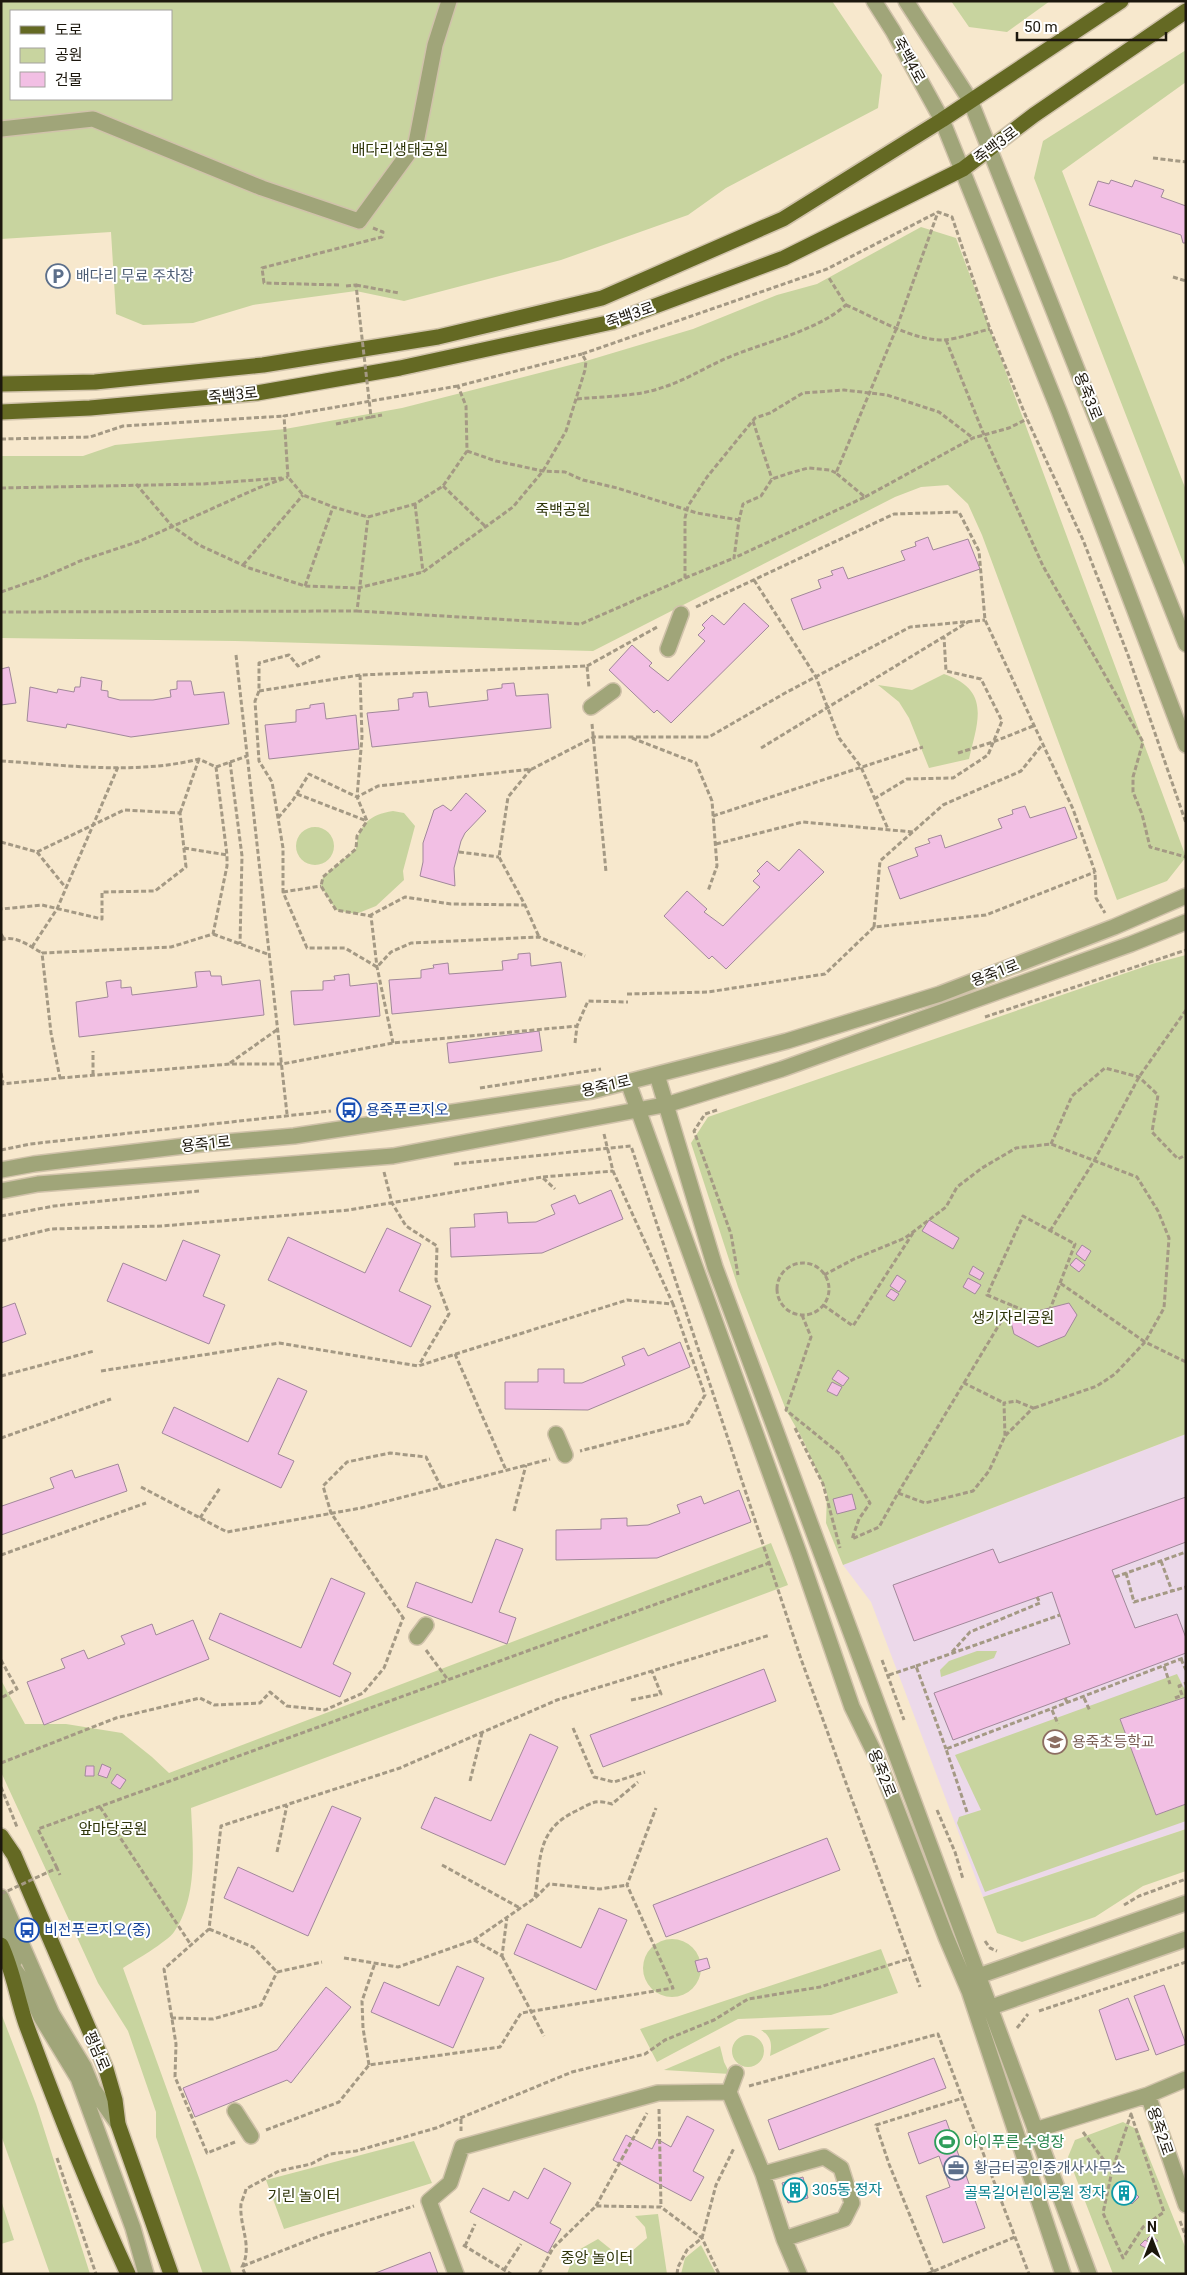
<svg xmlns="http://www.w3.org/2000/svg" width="1187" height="2275" font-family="Roboto,'Noto Sans KR',sans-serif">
<rect width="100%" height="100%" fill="#f7e8cd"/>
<path fill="#ecd9ea" d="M1186,1434V1829L983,1897L871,1602L843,1565Z"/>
<path fill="#c8d49f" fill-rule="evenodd" d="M1,1H832L882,75L878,108L726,188L688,215L561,260L404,301L356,291L253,305L193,323L143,325L116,314L111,232L1,239ZM11,11H171V99H11Z
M951,1H1050L1007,32L969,27Z
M1186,50V82L1062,171L1186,490V570L1034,178L1043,141Z
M921,227L956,238L1186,857L1167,881L1117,900L982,535L968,504L948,485L921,487L895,497L593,651L235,641L1,638V456H83L115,445L285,429L402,408L586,361L693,329L777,295L817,284Z
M944,674C991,690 978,721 969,759L929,768L909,718L899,702L878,685L912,690Z
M393,811L404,813L415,826L403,871L404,880L376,906L356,914L336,910L321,886L323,877L356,849C359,824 369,815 393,811Z
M296 846a19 19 0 1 1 38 0a19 19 0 1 1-38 0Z
M1186,955V1434L843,1565L826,1523L827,1493L802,1438L786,1410L738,1287L691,1143L708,1117L1152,964Z
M771,1543L788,1585L191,1808C193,1848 198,1897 174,1932C167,1942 134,1961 123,1968L199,2178L232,2274H203L156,2137V2112L128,2031L98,1983L1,1772V1680L25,1724H66L122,1733L152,1757L169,1773Z
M977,1651H997L994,1658L941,1677L940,1670L949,1661Z
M1177,1674L1186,1692V1697L1120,1719L1156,1815L1186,1804V1821L985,1892L957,1823L959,1817L981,1810L955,1755Z
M1186,1829V1871L1143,1886L1095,1917L1022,1942L997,1933L983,1897Z
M643 1968a29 29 0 1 1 58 0a29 29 0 1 1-58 0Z
M881,1949L898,1993L831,2015L738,2019L657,2062L640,2029Z
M1,2013L36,2104L90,2274H50L1,2135Z
M830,2028L770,2056C772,2044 772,2037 761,2030Z
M732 2051a16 16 0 1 1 32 0a16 16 0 1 1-32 0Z
M720,2046L724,2062L730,2074L664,2070Z
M1123,2122L1138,2130L1186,2249V2274H1113L1068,2157L1075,2140Z
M414,2141L432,2183L284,2229L266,2180Z
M1,2200L14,2240L1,2244Z
M658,2214L667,2274H567L575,2252L598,2239L623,2259L647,2238L645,2227L635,2216Z
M701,2245L716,2274H681L685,2258Z"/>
<path fill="#f2bfe4" stroke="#a1889a" d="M1111,180L1132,187L1135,180L1164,190L1161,197L1186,206V243H1183L1181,235L1089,205L1098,181L1109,184Z
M928,537L933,550L968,539L980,569L803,630L791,599L821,588L818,580L833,575L831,571L843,567L848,579L905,560L901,551L916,546L915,542Z
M744,603L769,626L671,723L657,710L654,713L609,670L632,645L652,663L649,666L668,681L705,641L698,635L705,628L702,625L712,615L724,625Z
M9,667L16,703L1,705V669Z
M81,677L102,681L101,690L108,691V697L120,700H153L171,697L170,690L177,689V681H191L194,695L224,692L229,724L131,737L67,724L66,728L27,721L30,687L57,693L58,689L74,692L75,687H80Z
M514,683L516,696L548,694L551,728L372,747L367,713L399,710L398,699L413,697V693L427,692L429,707L488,700L487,690L502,688V684Z
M324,703L326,719L356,715L359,749L269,759L265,725L296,722V710L310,708V705Z
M466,793L486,811L465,833L461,841L454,868L455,886L420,876L423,862V843L434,810L443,805L451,811Z
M1025,806L1030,818L1065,807L1077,838L900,899L888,867L918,856L915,848L930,843L928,839L941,835L945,848L1002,828L998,819L1013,814L1012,810Z
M799,849L824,872L726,969L712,956L709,959L664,916L687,891L707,909L704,912L723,926L760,887L753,881L760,874L757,871L767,861L779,871Z
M530,953L531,966L561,962L566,997L392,1014L389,980L421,978V970L434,968L433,965L448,963L449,974L503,970L502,961L518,959V954Z
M210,971L211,976H221L222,985L260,980L264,1015L79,1037L76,1002L108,997L106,982L121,980V988L131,987L132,995L197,987L195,972Z
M349,974L350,986L377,983L380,1016L294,1025L291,991L323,990V981L335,980L334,976Z
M539,1031L542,1051L449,1063L447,1043Z
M611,1190L623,1219L542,1253L451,1257L450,1228L475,1227L474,1214L507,1212L508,1223L536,1222L555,1214L551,1205L575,1195L579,1204Z
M929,1220L959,1238L953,1249L922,1231Z
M387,1228L421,1244L399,1291L431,1306L411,1347L268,1280L288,1237L365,1273Z
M183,1240L220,1255L203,1296L225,1305L209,1344L107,1301L123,1263L166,1281Z
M1082,1245L1091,1251L1085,1261L1076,1254Z
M1076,1258L1085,1265L1079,1272L1070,1265Z
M973,1266L984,1273L980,1280L969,1274Z
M897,1275L906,1281L899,1292L890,1286Z
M968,1278L981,1285L975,1294L963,1287Z
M891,1289L899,1294L894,1301L886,1296Z
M15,1303L26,1334L1,1343V1308Z
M1069,1303L1077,1315L1065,1336L1038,1347L1014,1334L1010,1318Z
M680,1342L690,1367L588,1410L505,1409V1382H538V1369H564V1383H582L625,1365L622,1357L644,1348L648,1356Z
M838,1370L849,1378L843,1386L832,1379Z
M278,1378L307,1391L278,1454L294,1461L281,1488L162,1433L174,1407L248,1442Z
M832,1382L842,1387L837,1396L827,1391Z
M118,1464L127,1491L1,1535V1504L2,1506L54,1488L50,1478L72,1470L75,1478Z
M739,1490L751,1522L657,1558L556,1560V1530L601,1529V1519L627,1518V1526L648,1525L680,1513L677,1505L701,1496L704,1504Z
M852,1494L856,1509L837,1514L833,1499Z
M1186,1497V1542L1112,1570L1135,1628L1177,1614L1186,1638V1653L953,1740L934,1693L1070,1644L1052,1592L914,1641L893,1585L993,1549L999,1563Z
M496,1539L523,1549L499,1612L516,1618L507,1644L407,1607L416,1582L472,1603Z
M331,1578L365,1593L333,1664L351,1673L340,1697L209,1639L220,1613L301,1648Z
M193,1620L209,1659L44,1725L27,1682L65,1668L61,1659L84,1650L88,1659L125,1644L121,1636L152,1624L156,1635Z
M764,1669L776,1701L603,1767L590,1735Z
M1186,1697V1804L1156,1815L1120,1719Z
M530,1734L558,1747L505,1865L421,1828L435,1797L491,1821Z
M102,1764L111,1768L107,1778L98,1775Z
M86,1766H94V1776H85Z
M117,1774L126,1780L120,1789L111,1783Z
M332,1806L361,1818L308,1936L224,1898L238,1867L293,1892Z
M827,1838L840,1870L666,1937L653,1905Z
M599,1908L627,1920L596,1990L514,1954L527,1924L581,1948Z
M707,1958L710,1968L698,1972L695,1961Z
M457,1966L484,1978L453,2048L371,2012L384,1982L439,2006Z
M1164,1985L1186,2044L1156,2055L1134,1996Z
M326,1987L351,2007L291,2083L287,2080L195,2117L183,2088L277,2050Z
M1128,1998L1149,2050L1116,2060L1099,2010Z
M934,2058L946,2088L779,2150L768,2120Z
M687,2116L714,2130L693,2171L704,2177L691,2201L613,2160L626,2135L652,2149L657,2139L671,2147Z
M946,2120L985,2228L943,2243L926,2196L950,2187L939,2156L919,2164L908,2133Z
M544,2168L571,2183L550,2223L561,2229L548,2253L470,2212L483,2188L509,2201L514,2191L528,2199Z
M803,2177L808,2198L788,2203L782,2183Z
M1122,2182L1133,2188L1124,2197L1116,2189Z
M1132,2190L1139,2197L1132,2204L1125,2197Z
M1151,2235L1158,2241L1153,2242L1147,2239Z
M1145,2240L1152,2244L1146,2248L1140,2245Z
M430,2252L438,2274H373Z"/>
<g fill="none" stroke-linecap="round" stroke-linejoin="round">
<g stroke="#d0c2aa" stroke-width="18">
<path id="minor" d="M874,1L893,31L942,120L1059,411L1186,745
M906,1L970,100L1186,644
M1,129L93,119L262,188L359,221L416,143L435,45L449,1
M668,649L681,614
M591,707L613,691
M657,1075L715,1267L1089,2274
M628,1082L799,1553L852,1707L877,1758L946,1937L969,1991L1063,2274
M1,1170L34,1164L201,1144L294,1136L592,1091L787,1041L940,994L1114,927L1186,896
M1,1191L38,1184L393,1156L669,1104L782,1069L1131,944L1186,922
M556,1434L565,1455
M417,1637L426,1625
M1,1897L52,2014L84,2067L93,2089L118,2124
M1,1926L15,1960
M10,1963L27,1987L41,2017L78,2078L133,2228L146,2274
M970,1979L1186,1903
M980,2011L1186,1939
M736,2073L729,2092L763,2174L824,2157L841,2168L852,2203L844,2219L784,2239L763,2174
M1148,2095L1186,2205
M235,2111L251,2136
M1035,2130L1148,2095L1186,2079
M784,2239L799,2274
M456,2274L429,2201L450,2183L462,2147L658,2093L729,2092"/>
</g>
<g stroke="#d0c2aa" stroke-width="18">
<path id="major" d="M1,384L95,382L263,365L438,337L602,298L783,219L942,120L1121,1
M1,412L90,408L257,393L400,368L612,322L784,258L963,169L1034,115L1186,11
M1,1836L14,1855L106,2069L115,2100L118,2124L171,2274
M1,1945C13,1970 17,1998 26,2024C57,2108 90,2192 128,2274"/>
</g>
<path stroke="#a49984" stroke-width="3" stroke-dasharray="5 2.5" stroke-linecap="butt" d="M1153,158L1186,162
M1173,277L1186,281
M339,285L264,283L262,268L382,237L383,232L373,228
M356,285L399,293
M846,305C874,317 913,341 944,340C957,339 977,332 990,329
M946,340L984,435L1043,566L1143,742L1133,777V792L1142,814L1150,847L1186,857
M458,386L284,416L288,477L303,495L333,507L368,517L415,504L443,486L467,451L466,406L458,386L582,354
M577,399C605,396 637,397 664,387C686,380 706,367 727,358C764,342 815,332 846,305L829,278
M753,421L772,479
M336,424L371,417
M1,439L90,437L123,426L284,416
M467,451L496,461L543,471L565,472L583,480L617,488L697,513L739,520
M836,473L830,470L808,468L790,473L772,479L761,496L743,504L739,520L734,558L865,497L836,473L897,327L938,212
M136,484L172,526L199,545L249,568L305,586L358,588L423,572L513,507L543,471L566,431L585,370L586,361L582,354L827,269L938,212L952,217L990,329L1027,419L1083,540L1128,655L1186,823
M443,486L486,527
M1,488L202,484L282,478
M865,497L973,438L1009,428L1027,419
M415,504L423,572
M243,565L303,495
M685,578L734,558
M754,580L816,677L839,738L861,767L888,829
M305,586L333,507
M1,592L44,577L80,561L140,541L258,488L288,477
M696,607L894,514L959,512L979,551L985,620L1073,809L1095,872L1096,898L1105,913
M357,611L581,624L685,578V518L688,506L707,477L755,418L770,413L803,393L844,390L887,395L939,412L973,438
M1,612L357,611L368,517
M236,655L287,1114
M320,656L298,666L289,655L259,663V691L255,701L259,761L272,782L283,848V892L307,948H345L377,967L391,952L411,943L539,937L585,956
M587,666L659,626
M360,675L362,737L357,797L367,821L357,836L356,849L323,877L321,886L336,910L371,916L377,967L393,1043
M259,691L360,675L587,666L589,688
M592,724L606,872
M632,738L696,763L712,801L717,866L708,891
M761,748L968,622
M958,753L993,742L1033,726
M1,761C66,765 136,775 199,759L216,767L227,855V866L213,934L171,947L42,953L51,1033L60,1078L1,1084
M230,762L242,856L240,944
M216,767L247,756
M531,769L508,797L499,857L525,905L539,937
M297,794L367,821
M874,799L907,779L953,778L988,755L1002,721L981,679L946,671L944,637
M180,813L199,759
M713,816L923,747
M278,818L293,800L309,774L357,797L378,786L532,769L594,737H709L787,692L910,627L985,620
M1,842L37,852L124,810L180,813L186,867L155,891L102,892V919L42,905L1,909
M716,844L803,822L913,832
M184,848L227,855
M37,852L66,888
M459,852L499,857
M283,892L321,886
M369,916L405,897L451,904L525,905
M874,927L880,861L943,805L1021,771L1042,745
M1,934L4,939
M213,934L270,955
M1,940C15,934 31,947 42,953
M32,947L57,909L118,767
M627,994L708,992L825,974L874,927L986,915L1095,872
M985,1017L1186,950
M575,1043L577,1026L588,1001L628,1002
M230,1063L278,1029
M1,1073L3,1083
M93,1075V1051
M60,1078L230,1064H282L393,1043L577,1026
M480,1088L601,1069
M717,1110L705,1114L694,1131L731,1234L738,1275
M604,1134L613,1171L673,1304
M1051,1144L1072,1096L1105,1068L1139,1077L1158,1095L1152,1132L1178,1159L1186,1155
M1,1150L30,1144L331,1111
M454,1164L631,1146L801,1659L920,1987
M384,1172L392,1203L406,1226L437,1246L436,1280L449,1314L419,1365
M543,1177L613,1171
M1,1216L54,1206L199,1191
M1050,1231L1094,1161L1139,1077L1186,1010
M1,1241L51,1229L162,1226L349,1210L542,1177L555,1189
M777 1289a26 26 0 1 1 52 0a26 26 0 1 1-52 0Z
M824,1275L854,1259L905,1238L946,1207L957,1187L982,1168L1016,1148L1051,1144L1137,1177L1158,1211L1169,1238L1164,1308L1145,1342L1060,1283
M823,1305L853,1326L913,1233
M802,1315L811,1337L786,1410L840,1454L870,1503L859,1519L852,1539L879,1527L898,1493L925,1503L973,1491L989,1471L1005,1436L1033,1408L1016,1401L1004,1403L1005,1436
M455,1354L506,1470
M101,1371L279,1343L418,1366L627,1300L673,1304L705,1395L688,1423L580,1451
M1,1376L94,1351
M964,1383L1011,1305L987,1295L1023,1216L1075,1244L1046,1320L1011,1305
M1034,1408L1097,1386L1115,1374L1145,1342L1186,1362
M795,1428L823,1484L840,1548
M1,1438L111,1399
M141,1487L227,1532L361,1508L550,1459
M898,1493L964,1383L1004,1403
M514,1511L526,1465
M200,1518L220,1488
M1,1555L146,1503
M1161,1561L1172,1591
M1126,1573L1134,1602L1186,1587
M1115,1577L1186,1552
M404,1619L331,1513L323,1486L347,1462L390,1453L426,1457L441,1487
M426,1650L448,1680
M952,1652L970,1632L1040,1603L1037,1597
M1181,1659L1186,1670
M1,1660L17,1689L1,1698
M882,1660L904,1720
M916,1666L1060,1615
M1164,1666L1170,1684
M889,1675L916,1666L946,1749
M1182,1695L1179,1686L1186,1683
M1065,1698L1068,1704
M1084,1698L1090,1711
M1175,1698L1182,1695
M631,1700L661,1694L652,1671
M1052,1710L1058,1724
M573,1728L594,1777L614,1782L645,1772
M1,1763L116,1718L200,1698L214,1705L260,1703L270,1692L287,1706L325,1710L363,1693L384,1668L403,1618
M470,1781L482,1733
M1,1787L17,1827
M100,1807L191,1945
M937,1810L955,1852L963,1879
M967,1812L946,1749L1186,1657
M277,1852L287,1805
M442,1865L520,1908
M57,1868L38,1829L769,1563
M535,1897C541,1859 536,1830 576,1811C592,1803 594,1799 612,1804L638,1782
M1124,1905L1139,1896L1186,1879
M209,1929L253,1947L277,1972L322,1962
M474,1940L502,1956L507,1917
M985,1941L990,1948L997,1951
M502,1956L544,2036
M344,1958L398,1967L474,1940L535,1898L549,1884L600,1889L627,1885
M1039,2011L1186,1962
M171,2018L213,2019L261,2005L277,1972
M1017,2028L1028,2014
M369,2065L363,2028L362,2001L375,1963
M749,2086L938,2034L1029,2274
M659,2109L661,2207
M1131,2114L1164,2212L1143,2227L1123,2258L1103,2213L1112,2171Z
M461,2119V2131
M266,2130L339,2102L369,2065L500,2047L521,2013L673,1988L627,1885L656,1808
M1083,2132L1112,2171
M235,2142L207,2153L175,2077L176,2044L164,1969L209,1929L221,1826L400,1768L557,1700L770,1635
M57,2158L96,2274
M596,2206L647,2113
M1180,2221L1186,2237
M463,2245L511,2274
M465,2246L475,2224
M243,2266L322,2235L414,2206
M504,2270L521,2244
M933,2272L889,2164L876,2125L963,2098
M245,2274L242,2267C253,2246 239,2226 241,2204C242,2200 245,2194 246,2189L279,2171L311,2164L330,2154L356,2151L436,2128L572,2072L645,2054L665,2040L714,2020L748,1999L820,1987L911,1958
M539,2274L553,2248L596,2206L661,2207L702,2238L719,2274
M677,2274L678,2267L687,2250L702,2238L716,2185L734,2148
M927,2274L1015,2237"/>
<use href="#minor" stroke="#a0a579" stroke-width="15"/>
<use href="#major" stroke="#646923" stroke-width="15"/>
<path stroke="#a49984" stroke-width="3" stroke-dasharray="5 2.5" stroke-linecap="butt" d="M346,286L356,285L371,417L382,415
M1,1894L57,1868L60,1875"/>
</g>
<defs>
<g id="parking-ring" transform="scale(1.25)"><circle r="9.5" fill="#fff" stroke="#5c6f8a" stroke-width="1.5"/><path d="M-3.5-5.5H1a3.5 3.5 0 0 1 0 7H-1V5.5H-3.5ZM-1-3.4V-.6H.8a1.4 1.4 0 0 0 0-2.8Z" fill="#5c6f8a"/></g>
<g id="bus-ring" transform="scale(1.25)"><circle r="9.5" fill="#fff" stroke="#1a4fb4" stroke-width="1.5"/><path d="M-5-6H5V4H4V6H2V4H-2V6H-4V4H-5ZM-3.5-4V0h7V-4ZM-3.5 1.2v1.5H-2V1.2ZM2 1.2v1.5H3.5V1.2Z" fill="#1a4fb4"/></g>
<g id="school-ring" transform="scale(1.25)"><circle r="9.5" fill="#fff" stroke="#8d6e63" stroke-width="1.5"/><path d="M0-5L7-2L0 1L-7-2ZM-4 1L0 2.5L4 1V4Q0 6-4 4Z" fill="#8d6e63"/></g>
<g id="stadium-ring" transform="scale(1.25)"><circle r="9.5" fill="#fff" stroke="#2e9e5b" stroke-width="1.5"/><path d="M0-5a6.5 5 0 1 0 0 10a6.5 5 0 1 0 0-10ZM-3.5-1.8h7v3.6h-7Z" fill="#2e9e5b"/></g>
<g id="office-ring" transform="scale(1.25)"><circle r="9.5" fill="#fff" stroke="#5c6f8a" stroke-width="1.5"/><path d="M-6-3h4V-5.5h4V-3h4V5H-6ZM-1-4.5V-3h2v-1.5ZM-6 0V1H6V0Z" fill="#5c6f8a"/></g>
<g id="building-ring" transform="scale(1.25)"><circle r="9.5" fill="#fff" stroke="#0f9aa8" stroke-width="1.5"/><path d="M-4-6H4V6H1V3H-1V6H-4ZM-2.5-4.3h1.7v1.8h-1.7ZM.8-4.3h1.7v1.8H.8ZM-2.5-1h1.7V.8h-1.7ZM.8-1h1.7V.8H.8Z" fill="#0f9aa8"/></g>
</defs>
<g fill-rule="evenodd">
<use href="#parking-ring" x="58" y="276"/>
<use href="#bus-ring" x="349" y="1110"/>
<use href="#school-ring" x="1055" y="1742"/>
<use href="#bus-ring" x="27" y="1930"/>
<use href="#stadium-ring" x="947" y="2142"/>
<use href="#office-ring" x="956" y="2168"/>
<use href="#building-ring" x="795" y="2190"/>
<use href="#building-ring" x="1124" y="2193"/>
</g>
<g text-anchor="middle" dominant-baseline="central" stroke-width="4" stroke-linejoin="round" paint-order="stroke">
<g font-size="15" fill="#1c170d" stroke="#fff">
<text transform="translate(909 60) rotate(61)">죽백4로</text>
<text transform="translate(996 145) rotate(-37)">죽백3로</text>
<text transform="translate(630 315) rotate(-19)">죽백3로</text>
<text transform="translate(233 395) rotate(-6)">죽백3로</text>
<text transform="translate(1088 396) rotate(68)">용죽3로</text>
<text transform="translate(995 973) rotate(-21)">용죽1로</text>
<text transform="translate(606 1086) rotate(-13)">용죽1로</text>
<text transform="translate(206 1144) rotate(-6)">용죽1로</text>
<text transform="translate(882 1773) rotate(68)">용죽2로</text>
<text transform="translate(97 2051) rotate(67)">평남로</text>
<text transform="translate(1160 2131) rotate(71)">용죽2로</text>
</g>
<g font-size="15" fill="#2e3509" stroke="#fff">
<text x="400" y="150">배다리생태공원</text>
<text x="563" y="510">죽백공원</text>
<text x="1013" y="1318">생기자리공원</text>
<text x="113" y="1829">앞마당공원</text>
<text x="304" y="2196">기린 놀이터</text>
<text x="597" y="2258">중앙 놀이터</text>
</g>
<g font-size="15" fill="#4e5e75" stroke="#fff" text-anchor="start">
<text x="76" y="276">배다리 무료 주차장</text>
<text x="974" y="2168">황금터공인중개사사무소</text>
</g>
<g font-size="15" fill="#164399" stroke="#fff" text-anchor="start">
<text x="366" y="1110">용죽푸르지오</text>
<text x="44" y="1930">비전푸르지오(중)</text>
</g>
<g font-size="15" fill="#785e54" stroke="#fff" text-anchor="start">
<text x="1072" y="1742">용죽초등학교</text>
</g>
<g font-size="15" fill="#27864d" stroke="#fff" text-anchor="start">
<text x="964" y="2142">아이푸른 수영장</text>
</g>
<g font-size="15" fill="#0d838f" stroke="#fff" text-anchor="start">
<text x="812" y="2190">305동 정자</text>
<text x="1106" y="2193" text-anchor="end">골목길어린이공원 정자</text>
</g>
</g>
<rect width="1187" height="2275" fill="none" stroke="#1c170d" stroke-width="5"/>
<rect x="10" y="10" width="162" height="90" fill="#ffffff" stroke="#a4a29e"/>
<rect x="20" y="26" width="25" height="8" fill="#646923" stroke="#a4a29e"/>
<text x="55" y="35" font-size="15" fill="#1c170d">도로</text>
<rect x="20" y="48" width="25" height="15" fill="#c8d49f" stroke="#a4a29e"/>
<text x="55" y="60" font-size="15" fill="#1c170d">공원</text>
<rect x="20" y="72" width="25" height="15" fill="#f2bfe4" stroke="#a4a29e"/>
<text x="55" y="85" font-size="15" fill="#1c170d">건물</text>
<g transform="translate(1152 2240)" stroke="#ffffff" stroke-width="4" paint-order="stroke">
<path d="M0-4L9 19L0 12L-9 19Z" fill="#1c170d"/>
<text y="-8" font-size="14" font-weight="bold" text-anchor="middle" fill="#1c170d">N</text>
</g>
<path d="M1017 32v8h149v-8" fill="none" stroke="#1c170d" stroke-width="2.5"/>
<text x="1024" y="32" font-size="15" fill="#1c170d" stroke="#ffffff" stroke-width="4" paint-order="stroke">50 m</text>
</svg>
